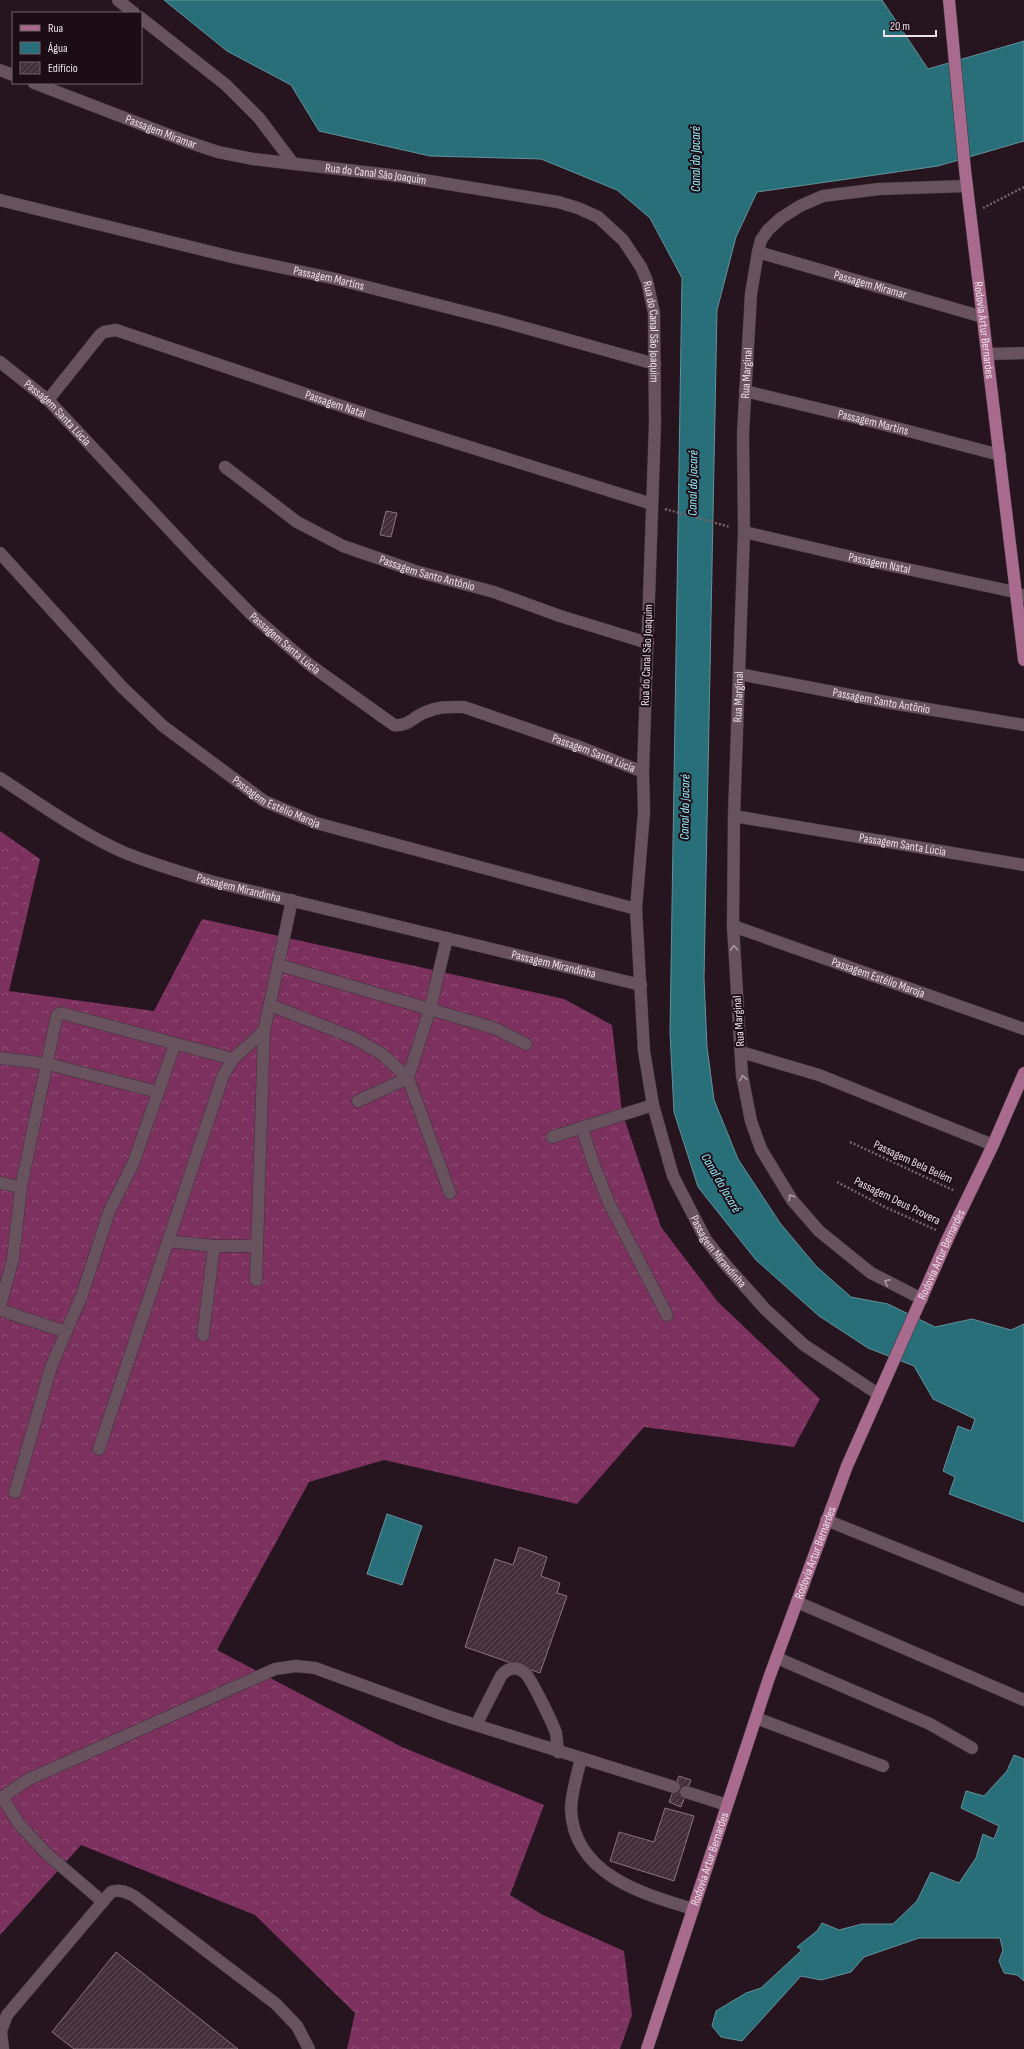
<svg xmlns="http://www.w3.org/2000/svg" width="1024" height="2049" font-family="'Sofia Sans Condensed',sans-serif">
<defs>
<pattern id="forest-crowns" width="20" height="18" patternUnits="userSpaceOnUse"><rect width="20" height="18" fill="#7c315f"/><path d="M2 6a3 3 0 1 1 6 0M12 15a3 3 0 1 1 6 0" fill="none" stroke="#8f4f76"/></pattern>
<pattern id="building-hatch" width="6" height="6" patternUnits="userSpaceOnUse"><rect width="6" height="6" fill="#422f39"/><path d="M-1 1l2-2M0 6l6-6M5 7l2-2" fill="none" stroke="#5e4d56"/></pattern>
</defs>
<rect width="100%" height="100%" fill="#26151e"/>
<path fill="url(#forest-crowns)" d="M0,831L40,859L9,991L154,1011L202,919L564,999L612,1025L622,1112L661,1227L718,1302L820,1399L794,1447L644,1427L577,1504L384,1460L309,1482L217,1650L402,1747L544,1805L510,1895L543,1915L624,1951L632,2015L620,2049H347L355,2013L255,1915L81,1845L0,1935Z"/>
<path fill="#286f79" stroke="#63919a" d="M164,0H882L928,69L1024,41V141L938,166L757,192L736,237L717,310L704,978L707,1047L714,1100L738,1159L780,1223L816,1266L851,1297L888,1304L935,1327L972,1319L1011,1330L1024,1324V1522L949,1494L955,1477L943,1471L958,1426L971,1431L975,1419L933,1399L914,1366L868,1348L819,1316L756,1260L698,1187L674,1112L670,1033L682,278L650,218L617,190L541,159L430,156L319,131L291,85L227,51Z
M387,1514L422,1526L402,1585L367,1574Z
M1014,1755L1024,1759V1981L1017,1975L1004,1973L999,1961L1003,1950L1000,1938H919L864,1957L851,1972L821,1980L801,1976L742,2041L721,2037L712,2026L716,2011L746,1993L761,1988L802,1950L797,1947L817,1931L822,1923L839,1930L862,1924H893L917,1901L931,1872L959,1883L976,1858L983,1834L994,1839L999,1826L961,1808L966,1791L984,1796L1007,1771Z"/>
<path fill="url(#building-hatch)" stroke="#88727d" d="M386,511L397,513L391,537L380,535Z
M519,1547L547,1557L541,1576L560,1583L557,1593L567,1596L540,1673L465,1647L495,1559L513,1565Z
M679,1776L691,1780L681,1807L669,1802Z
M665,1808L694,1816L674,1881L610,1861L619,1832L654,1842Z
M116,1952L238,2049H74L52,2032Z"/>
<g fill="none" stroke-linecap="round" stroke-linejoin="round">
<g stroke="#3f3339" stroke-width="13">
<g id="minor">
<path d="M118,0L134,13"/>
<path d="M141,18L226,85L259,118L292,162"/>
<path d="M0,70L13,75"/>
<path id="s1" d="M34,83L185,141L218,152L253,159L399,176L558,202L578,208L598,217L623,240L641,267L647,281L654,313L655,423L643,772L644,812L636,909L644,1051L653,1105L673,1176L706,1240L725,1264L765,1309L804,1345L878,1394"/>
<path id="s2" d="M0,200L232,257L336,279L497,320L655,364"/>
<path id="s3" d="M758,252L983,317"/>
<path d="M987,354L1024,353"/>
<path id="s4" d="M0,362L48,400L197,559L253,616L310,665L394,725C408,727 414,716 426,712C439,706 450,707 464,707L580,747L643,772"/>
<path id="s5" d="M745,391L870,421L1000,455"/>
<path id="s6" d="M48,400L100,335L104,332L116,330L380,419L652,504"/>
<path id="s7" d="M225,467L297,522L343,546L415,571L494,592L560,616L648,643"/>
<path id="s8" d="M744,532L860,559L1015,592L1024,596"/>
<path id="s9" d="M0,553L122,687L163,726L264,801L316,823L636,909"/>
<path id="s10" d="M739,674L891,703L1024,725"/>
<path id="s11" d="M0,778C40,804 80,833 123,852C152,864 181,872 210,881L641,985"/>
<path id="s12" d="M734,816L1024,865"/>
<path id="s13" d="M733,926L1024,1029"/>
<path d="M447,938L430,1009L408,1078L450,1193"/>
<path d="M279,965L494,1028L526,1044"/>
<path d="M270,1005L354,1038L382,1054L408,1078L358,1101"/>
<path d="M741,1052L819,1075L993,1145"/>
<path d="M0,1058L48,1064L158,1092"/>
<path d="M582,1128L594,1165L609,1203L667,1315"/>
<path d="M552,1137L653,1105"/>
<path d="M0,1183L21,1187"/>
<path d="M168,1241L214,1246H257"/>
<path d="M256,1280L264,1031L292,900"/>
<path id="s14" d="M922,1299L871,1273L819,1231L792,1200L761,1149L751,1121L742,1075L733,926L734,816L744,532L743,433L751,294L758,252L761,240L768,230L781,218L800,206L823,196L879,189L967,186"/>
<path d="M0,1306L13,1259L21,1187L57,1015L61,1013L233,1059"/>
<path d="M0,1310L66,1332"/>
<path d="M203,1335L214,1246"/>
<path d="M99,1449L223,1076L233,1059L264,1031"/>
<path d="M15,1492L51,1367L82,1295L109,1212L133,1164L175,1044"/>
<path d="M826,1520L1024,1600"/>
<path d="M797,1602L1024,1700"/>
<path d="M777,1658L930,1724L972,1748"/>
<path d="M756,1718L883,1766"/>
<path d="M476,1725L501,1676C507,1668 516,1665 525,1673C531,1678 553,1724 556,1733C557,1739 557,1746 558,1752"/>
<path d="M581,1759C577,1775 571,1794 571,1810C574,1874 642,1894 693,1909"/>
<path d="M686,1792L727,1805"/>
<path d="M2,1797L19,1824L47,1854L103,1902"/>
<path d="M0,1799L27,1780L275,1669L296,1666L315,1668L450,1717L674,1787"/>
<path d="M3,2049L1,2031L7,2015L111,1892C120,1889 126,1892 134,1896L276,2004L297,2026L309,2049"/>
</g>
</g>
<g stroke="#3f3339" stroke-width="13">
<g id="major">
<path id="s15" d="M949,0L965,170L1024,660"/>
<path id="s16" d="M647,2049L769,1678L847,1466L949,1236L993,1145L1024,1073"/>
</g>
</g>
<path stroke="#73636b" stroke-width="2.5" stroke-dasharray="2 2" stroke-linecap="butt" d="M983,208L1024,187
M665,509L730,527
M850,1142L955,1191
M837,1182L885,1207L936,1230"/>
<use href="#minor" stroke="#67525d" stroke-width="12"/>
<use href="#major" stroke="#a86b8e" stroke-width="12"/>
</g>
<defs><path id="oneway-chevron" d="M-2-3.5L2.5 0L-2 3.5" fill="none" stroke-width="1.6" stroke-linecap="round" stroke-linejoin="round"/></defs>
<g stroke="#aa99a2">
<use href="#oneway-chevron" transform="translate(734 948) rotate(-93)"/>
<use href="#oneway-chevron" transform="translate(743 1078) rotate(-99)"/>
<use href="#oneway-chevron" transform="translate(791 1197) rotate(-124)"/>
<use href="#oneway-chevron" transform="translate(887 1282) rotate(-154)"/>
</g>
<g text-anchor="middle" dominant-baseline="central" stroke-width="4" stroke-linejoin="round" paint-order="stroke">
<g font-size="12" fill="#ede0e6" stroke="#1c0c15">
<text stroke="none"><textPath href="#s1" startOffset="136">Passagem Miramar</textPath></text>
<text stroke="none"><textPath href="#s1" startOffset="356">Rua do Canal São Joaquim</textPath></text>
<text stroke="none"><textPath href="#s2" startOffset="338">Passagem Martins</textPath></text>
<text stroke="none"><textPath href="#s3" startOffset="117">Passagem Miramar</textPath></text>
<text stroke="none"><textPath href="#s15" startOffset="332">Rodovia Artur Bernardes</textPath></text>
<text stroke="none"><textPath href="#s1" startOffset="716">Rua do Canal São Joaquim</textPath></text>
<text stroke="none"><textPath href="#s14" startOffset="1004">Rua Marginal</textPath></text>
<text stroke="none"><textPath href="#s6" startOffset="332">Passagem Natal</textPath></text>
<text stroke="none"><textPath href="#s4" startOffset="77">Passagem Santa Lúcia</textPath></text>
<text stroke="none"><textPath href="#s5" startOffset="132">Passagem Martins</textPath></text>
<text stroke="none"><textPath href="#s8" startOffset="139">Passagem Natal</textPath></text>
<text stroke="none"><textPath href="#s7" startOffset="231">Passagem Santo Antônio</textPath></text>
<text stroke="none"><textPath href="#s4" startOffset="401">Passagem Santa Lúcia</textPath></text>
<text transform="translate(647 655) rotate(-88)">Rua do Canal São Joaquim</text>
<text stroke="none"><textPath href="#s14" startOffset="680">Rua Marginal</textPath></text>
<text stroke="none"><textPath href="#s10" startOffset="145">Passagem Santo Antônio</textPath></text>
<text stroke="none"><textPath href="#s4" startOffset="749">Passagem Santa Lúcia</textPath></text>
<text stroke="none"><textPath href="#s9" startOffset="375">Passagem Estélio Maroja</textPath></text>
<text stroke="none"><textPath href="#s12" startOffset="171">Passagem Santa Lúcia</textPath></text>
<text stroke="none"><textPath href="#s11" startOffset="265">Passagem Mirandinha</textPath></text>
<text stroke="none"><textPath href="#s11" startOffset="589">Passagem Mirandinha</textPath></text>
<text stroke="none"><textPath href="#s13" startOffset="154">Passagem Estélio Maroja</textPath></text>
<text transform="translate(739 1021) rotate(-94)">Rua Marginal</text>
<text transform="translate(913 1162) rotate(25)">Passagem Bela Belém</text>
<text transform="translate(897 1201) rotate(26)">Passagem Deus Provera</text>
<text stroke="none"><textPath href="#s1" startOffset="1653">Passagem Mirandinha</textPath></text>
<text stroke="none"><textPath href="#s16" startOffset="848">Rodovia Artur Bernardes</textPath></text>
<text stroke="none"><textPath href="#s16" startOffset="524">Rodovia Artur Bernardes</textPath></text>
<text stroke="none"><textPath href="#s16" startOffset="200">Rodovia Artur Bernardes</textPath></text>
</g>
<g font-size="13" font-style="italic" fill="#94effd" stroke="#1c0c15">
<text transform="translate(696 159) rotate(-90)">Canal do Jacaré</text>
<text transform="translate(693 483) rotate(-89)">Canal do Jacaré</text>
<text transform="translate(685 807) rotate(-89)">Canal do Jacaré</text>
<text transform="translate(721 1183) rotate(60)">Canal do Jacaré</text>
</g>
</g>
<rect x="12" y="12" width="130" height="72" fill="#1c0c15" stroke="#706169"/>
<rect x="20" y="25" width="20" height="6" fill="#a86b8e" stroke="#706169"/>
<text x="48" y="32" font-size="12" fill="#ede0e6">Rua</text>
<rect x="20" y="42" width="20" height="12" fill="#286f79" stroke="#706169"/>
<text x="48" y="52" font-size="12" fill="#ede0e6">Água</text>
<rect x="20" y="62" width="20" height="12" fill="url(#building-hatch)" stroke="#706169"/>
<text x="48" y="72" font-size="12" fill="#ede0e6">Edifício</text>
<path d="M884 30v6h52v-6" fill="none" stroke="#ede0e6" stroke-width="2"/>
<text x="890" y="30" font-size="12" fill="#ede0e6" stroke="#1c0c15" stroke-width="3" paint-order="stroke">20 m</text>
</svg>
